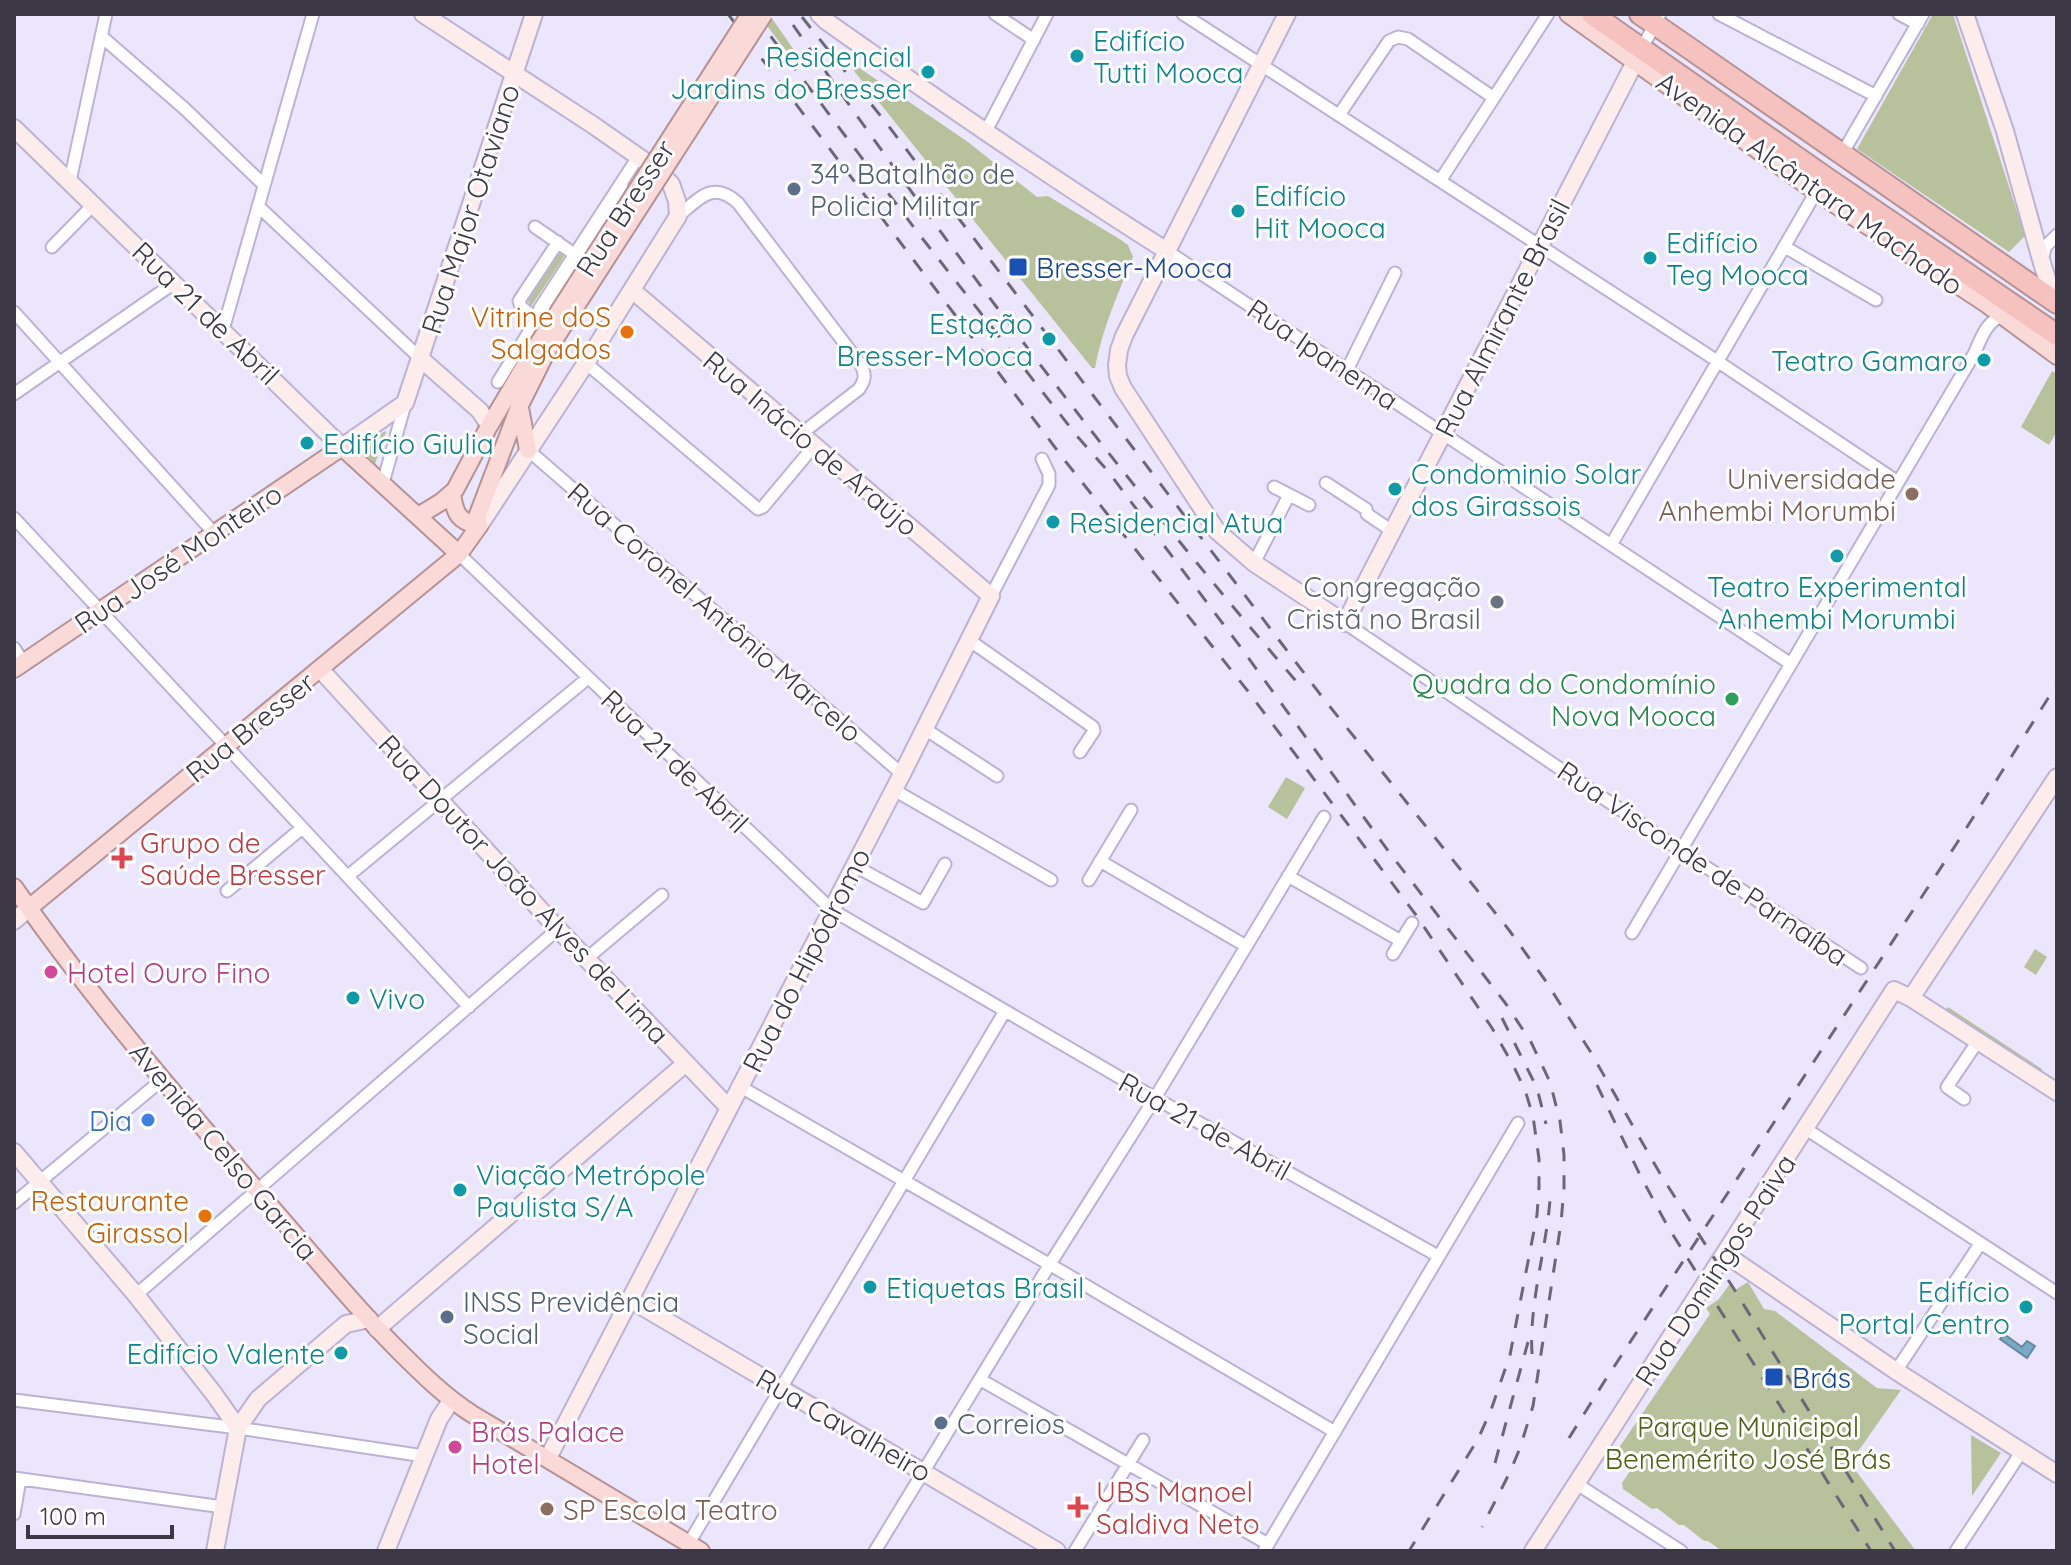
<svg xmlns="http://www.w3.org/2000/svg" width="2071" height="1565" font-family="Quicksand,sans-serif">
<rect width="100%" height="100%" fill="#ece6fc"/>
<path fill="#b7c29c" d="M758,14H769L798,56L794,61Z
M1933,14H1953L2025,236L2009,252L1857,149Z
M852,63L968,142L1037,197L1048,196L1118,238L1128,245L1133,257C1118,294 1102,329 1095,368H1092L850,66Z
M562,253L564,256L562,260L532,305H530L528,301L558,254Z
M2052,371L2057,374V431L2049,445L2021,427Z
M385,431L386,432L375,464L360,448Z
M1286,777L1305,788L1287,819L1268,807Z
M2035,949L2047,957L2036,975L2024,967Z
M1948,1007L2042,1069L2041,1072L1945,1011Z
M1748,1282L1764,1309L1775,1311L1877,1388L1901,1390L1850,1463L1916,1551H1722L1708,1541H1704L1684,1525H1679L1657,1508L1652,1509L1623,1489L1622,1483L1634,1465L1610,1461L1710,1314L1706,1308L1718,1300L1729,1285L1732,1284L1735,1290Z
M1971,1435L2001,1453L1972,1496Z"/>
<path fill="#7aa9c6" stroke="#6787a0" stroke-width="2" d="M2004,1334L2022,1347L2027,1341L2035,1346L2027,1358L2000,1339Z"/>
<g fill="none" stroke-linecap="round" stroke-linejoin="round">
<g stroke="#bbb2d4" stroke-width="15">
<path id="street" d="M995,14L1034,40
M1183,14L1705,353L1898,482
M1719,14L1876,96
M1899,14L1918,24
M101,36L185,109L264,185
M1640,52L1660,14
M1339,115L1389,41L1398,37L1408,39L1494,98
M985,133L1047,14
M1842,154L1923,14
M70,181L106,14
M1440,181L1548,14
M258,206L421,359
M678,216C700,198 713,180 738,203L861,365C866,375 865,380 859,389L801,434
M535,227L580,258
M52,247L94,204
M1785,247L1876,300
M1167,251L1791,664
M2042,259L2046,246L2057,235
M14,312L214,533
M537,319L546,312L621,195L622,185
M537,319L521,307L519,301L558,242
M223,330L313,14
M586,363L758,509L763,507L814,446
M1347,370L1395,273
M498,382L537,319L540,308L638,157
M14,394L174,283
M528,450L902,774
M383,483L405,404
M1326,483L1366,509L1367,514L1392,531
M1274,487L1309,505
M14,518L469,1007
M1611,545L1816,192
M459,554L832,910L1155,1098L1438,1256
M1254,563L1289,495
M991,596L1049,485V474L1042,459
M1345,623L1680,850L1861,968
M969,640L1093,727L1094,731L1080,752
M14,648L24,663
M925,729L997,776
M894,790L1051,880
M1100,861L1246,946
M855,866L923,903L945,864
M348,876L588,678
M1288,876L1401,941
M1089,880L1131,810
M227,891L302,828
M1632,933L1974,354C1982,337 1985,324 2002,315
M1393,954L1412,923
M586,959L662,895
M741,1087L1061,1271L1335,1432
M1964,1099L1947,1087L1978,1041
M1806,1129L2057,1293
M14,1203L163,1079
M136,1295L558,929
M1896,1371L1980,1244
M981,1380L1268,1544
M14,1400L238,1428L424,1456
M14,1478L223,1507
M1577,1484L1681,1551
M14,1514L20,1479
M689,1543L1005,1011
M875,1551L1050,1264L1155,1098L1324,817
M1075,1551L1143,1440
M1264,1551L1518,1123
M1956,1551L2022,1451"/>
</g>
<g stroke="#bbb2d4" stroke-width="20">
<path id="secondary" d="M423,14L593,125L656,169L671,184L677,201L678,216L586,363L479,526
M819,14L826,21C938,100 1051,178 1167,251
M1287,14L1124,336L1119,350L1117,365L1118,376L1123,388L1217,531L1254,563L1345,623L1635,62
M1965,14L2005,131L2042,263L2054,301
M14,128L342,447L405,403L534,14
M421,359L480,411L489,425
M320,669L558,929L729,1108
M14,921L29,908
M1911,998L2057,777
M14,1152L136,1295L214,1394L238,1428
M1725,1254L1896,1371L2057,1474
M631,1300L1057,1551
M377,1329L686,1063
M548,1458L902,774L991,596L632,290
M215,1551L238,1428L258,1399L346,1324L369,1319
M386,1551L439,1419L451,1401
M1533,1551L1894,990L1911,998L2057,1092"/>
</g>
<g stroke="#b59295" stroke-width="20">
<path id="primary" d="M1568,14L1816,192L1985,303L2057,356
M520,408L528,450
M452,494C455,514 458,521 479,526
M418,516L441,502L455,490L488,428L536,347
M14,669L342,447L459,554
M14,887C96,1005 191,1114 285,1223C322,1266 358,1310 398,1350C422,1374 444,1396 472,1414L701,1551
M29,908L459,554L479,526L477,517L519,407L547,351"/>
</g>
<g stroke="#b59295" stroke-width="24">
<path id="highway" d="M1592,14L1822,175L2057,335
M1640,14L2057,303
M1884,231L1912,254"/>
</g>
<use href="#street" stroke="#fff" stroke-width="11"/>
<use href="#secondary" stroke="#fcedec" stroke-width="16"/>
<use href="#primary" stroke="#fadad9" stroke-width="16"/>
<use href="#highway" stroke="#f6c2c0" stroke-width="20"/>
<path stroke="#6c6777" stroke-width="3" stroke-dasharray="14 14" stroke-linecap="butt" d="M728,14L1066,462L1247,690L1416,915L1492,1028L1513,1065L1525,1090L1533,1116L1539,1159V1187L1537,1215L1510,1355L1491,1410L1478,1439L1409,1551
M754,14L915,229L1077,436L1107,470L1239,645L1389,852L1506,1004L1531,1042L1550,1082L1560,1121L1564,1155V1188L1561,1223L1533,1406L1520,1448L1510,1472L1482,1527
M802,17L887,124L1323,698L1509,930L1545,980L1590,1051L1662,1177L1734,1289L1895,1551
M793,25C952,253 1120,477 1302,688
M1502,1018L1537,1088L1546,1124
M1597,1085L1640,1175L1668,1227L1871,1551
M1532,1354C1529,1303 1546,1251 1550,1200
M1569,1438L1604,1382L1957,843L2057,684
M1495,1463L1528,1342"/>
<g stroke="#b59295" stroke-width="20" stroke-linecap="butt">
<path id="primary-bridge" d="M536,347L750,14
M547,351L764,14"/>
</g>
<use href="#primary-bridge" stroke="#fadad9" stroke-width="16"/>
</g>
<g fill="#0f9aa8" stroke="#fff" stroke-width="3">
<circle cx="1077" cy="56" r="8"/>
<circle cx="928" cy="72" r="8"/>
<circle cx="1238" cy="211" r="8"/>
<circle cx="1650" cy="258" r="8"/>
<circle cx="1049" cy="339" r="8"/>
<circle cx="1984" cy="360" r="8"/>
<circle cx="307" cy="443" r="8"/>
<circle cx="1395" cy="489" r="8"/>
<circle cx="1053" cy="522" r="8"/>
<circle cx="1837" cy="556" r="8"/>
<circle cx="353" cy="998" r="8"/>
<circle cx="460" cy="1190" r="8"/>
<circle cx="870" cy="1287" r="8"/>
<circle cx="2026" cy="1307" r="8"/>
<circle cx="341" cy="1353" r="8"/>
</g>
<g fill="#5c6f8a" stroke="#fff" stroke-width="3">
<circle cx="794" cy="189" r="8"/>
<circle cx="447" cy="1317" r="8"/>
<circle cx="941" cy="1423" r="8"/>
</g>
<g fill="#1a4fb4" stroke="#fff" stroke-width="3">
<rect x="1008" y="257" width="20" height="20" rx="4"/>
<rect x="1764" y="1367" width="20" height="20" rx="4"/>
</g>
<g fill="#e8710a" stroke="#fff" stroke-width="3">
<circle cx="627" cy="332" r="8"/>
<circle cx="205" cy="1216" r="8"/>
</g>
<g fill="#8d6e63" stroke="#fff" stroke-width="3">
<circle cx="1912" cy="494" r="8"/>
<circle cx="547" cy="1509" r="8"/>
</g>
<circle fill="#6b7280" stroke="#fff" stroke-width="3" cx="1497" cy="602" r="8"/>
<circle fill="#2e9e5b" stroke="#fff" stroke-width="3" cx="1732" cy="699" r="8"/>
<g fill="#e0444e" stroke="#fff" stroke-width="3">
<path d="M118 846h8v8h8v8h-8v8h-8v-8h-8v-8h8z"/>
<path d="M1074 1495h8v8h8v8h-8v8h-8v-8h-8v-8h8z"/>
</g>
<g fill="#d1479c" stroke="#fff" stroke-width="3">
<circle cx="51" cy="972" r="8"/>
<circle cx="455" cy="1447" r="8"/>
</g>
<circle fill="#3f7fe0" stroke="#fff" stroke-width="3" cx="148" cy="1120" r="8"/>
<g text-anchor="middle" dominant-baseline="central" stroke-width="6" stroke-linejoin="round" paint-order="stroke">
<g font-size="28" fill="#0d838f" stroke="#fff" text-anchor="start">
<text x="1093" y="40">Edifício<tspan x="1093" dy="32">Tutti Mooca</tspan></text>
<text x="912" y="56" text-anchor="end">Residencial<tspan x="912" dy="32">Jardins do Bresser</tspan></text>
<text x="1254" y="195">Edifício<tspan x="1254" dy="32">Hit Mooca</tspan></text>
<text x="1666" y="242">Edifício<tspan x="1666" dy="32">Teg Mooca</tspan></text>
<text x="1033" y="323" text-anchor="end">Estação<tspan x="1033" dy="32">Bresser-Mooca</tspan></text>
<text x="1968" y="360" text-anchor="end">Teatro Gamaro</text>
<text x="323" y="443">Edifício Giulia</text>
<text x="1411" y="473">Condominio Solar<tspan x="1411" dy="32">dos Girassois</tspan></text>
<text x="1069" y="522">Residencial Atua</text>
<text x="1837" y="586" text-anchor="middle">Teatro Experimental<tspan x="1837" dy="32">Anhembi Morumbi</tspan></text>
<text x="369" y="998">Vivo</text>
<text x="476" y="1174">Viação Metrópole<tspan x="476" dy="32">Paulista S/A</tspan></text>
<text x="886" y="1287">Etiquetas Brasil</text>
<text x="2010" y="1291" text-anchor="end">Edifício<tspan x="2010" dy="32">Portal Centro</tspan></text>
<text x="325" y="1353" text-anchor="end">Edifício Valente</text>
</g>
<g font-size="28" fill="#4e5e75" stroke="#fff" text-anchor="start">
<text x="810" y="173">34º Batalhão de<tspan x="810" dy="32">Policia Militar</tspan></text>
<text x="463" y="1301">INSS Previdência<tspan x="463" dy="32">Social</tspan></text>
<text x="957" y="1423">Correios</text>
</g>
<g font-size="28" fill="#3c3846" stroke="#fff">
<text transform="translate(1810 183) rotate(35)">Avenida Alcântara Machado</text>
<text transform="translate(625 208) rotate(-57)">Rua Bresser</text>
<text transform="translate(470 209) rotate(-72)">Rua Major Otaviano</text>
<text transform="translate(206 313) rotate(44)">Rua 21 de Abril</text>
<text transform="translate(1502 318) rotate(-63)">Rua Almirante Brasil</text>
<text transform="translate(1323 354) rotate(34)">Rua Ipanema</text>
<text transform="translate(811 443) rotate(40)">Rua Inácio de Araújo</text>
<text transform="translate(178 558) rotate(-34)">Rua José Monteiro</text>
<text transform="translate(715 612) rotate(41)">Rua Coronel Antônio Marcelo</text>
<text transform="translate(250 727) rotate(-39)">Rua Bresser</text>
<text transform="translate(675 761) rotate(44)">Rua 21 de Abril</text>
<text transform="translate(1703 863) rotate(34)">Rua Visconde de Parnaíba</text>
<text transform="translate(524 889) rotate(47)">Rua Doutor João Alves de Lima</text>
<text transform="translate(806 960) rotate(-63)">Rua do Hipódromo</text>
<text transform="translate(1205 1126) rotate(29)">Rua 21 de Abril</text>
<text transform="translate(224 1151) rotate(50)">Avenida Celso Garcia</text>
<text transform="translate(1715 1270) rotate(-57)">Rua Domingos Paiva</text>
<text transform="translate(844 1425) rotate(30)">Rua Cavalheiro</text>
</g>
<g font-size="28" fill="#164399" stroke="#fff" text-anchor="start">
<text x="1036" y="267">Bresser-Mooca</text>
<text x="1792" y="1377">Brás</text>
</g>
<g font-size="28" fill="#c56008" stroke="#fff" text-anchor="end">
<text x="611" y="316">Vitrine doS<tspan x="611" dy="32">Salgados</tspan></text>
<text x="189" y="1200">Restaurante<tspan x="189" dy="32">Girassol</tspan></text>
</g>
<g font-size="28" fill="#785e54" stroke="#fff" text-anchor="end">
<text x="1896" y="478">Universidade<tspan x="1896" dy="32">Anhembi Morumbi</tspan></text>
<text x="563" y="1509" text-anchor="start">SP Escola Teatro</text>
</g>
<g font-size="28" fill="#5b616d" stroke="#fff" text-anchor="end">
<text x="1481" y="586">Congregação<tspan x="1481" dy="32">Cristã no Brasil</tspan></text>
</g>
<g font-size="28" fill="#27864d" stroke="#fff" text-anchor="end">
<text x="1716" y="683">Quadra do Condomínio<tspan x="1716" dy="32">Nova Mooca</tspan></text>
</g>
<g font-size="28" fill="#be3a42" stroke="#fff" text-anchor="start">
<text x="140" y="842">Grupo de<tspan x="140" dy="32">Saúde Bresser</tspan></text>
<text x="1096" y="1491">UBS Manoel<tspan x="1096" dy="32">Saldiva Neto</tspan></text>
</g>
<g font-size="28" fill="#b23c85" stroke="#fff" text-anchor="start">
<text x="67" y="972">Hotel Ouro Fino</text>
<text x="471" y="1431">Brás Palace<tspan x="471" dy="32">Hotel</tspan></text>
</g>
<g font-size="28" fill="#366cbe" stroke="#fff" text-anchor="end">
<text x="132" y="1120">Dia</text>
</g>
<g font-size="28" fill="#515f17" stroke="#fff">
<text x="1748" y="1426">Parque Municipal<tspan x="1748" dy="32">Benemérito José Brás</tspan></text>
</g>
</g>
<rect width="2071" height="1565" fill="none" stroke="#3c3846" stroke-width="32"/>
<path d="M28 1525v12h144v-12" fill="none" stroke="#3c3846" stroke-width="4"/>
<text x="40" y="1525" font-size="24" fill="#3c3846" stroke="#ffffff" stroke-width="6" paint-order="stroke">100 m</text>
</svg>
